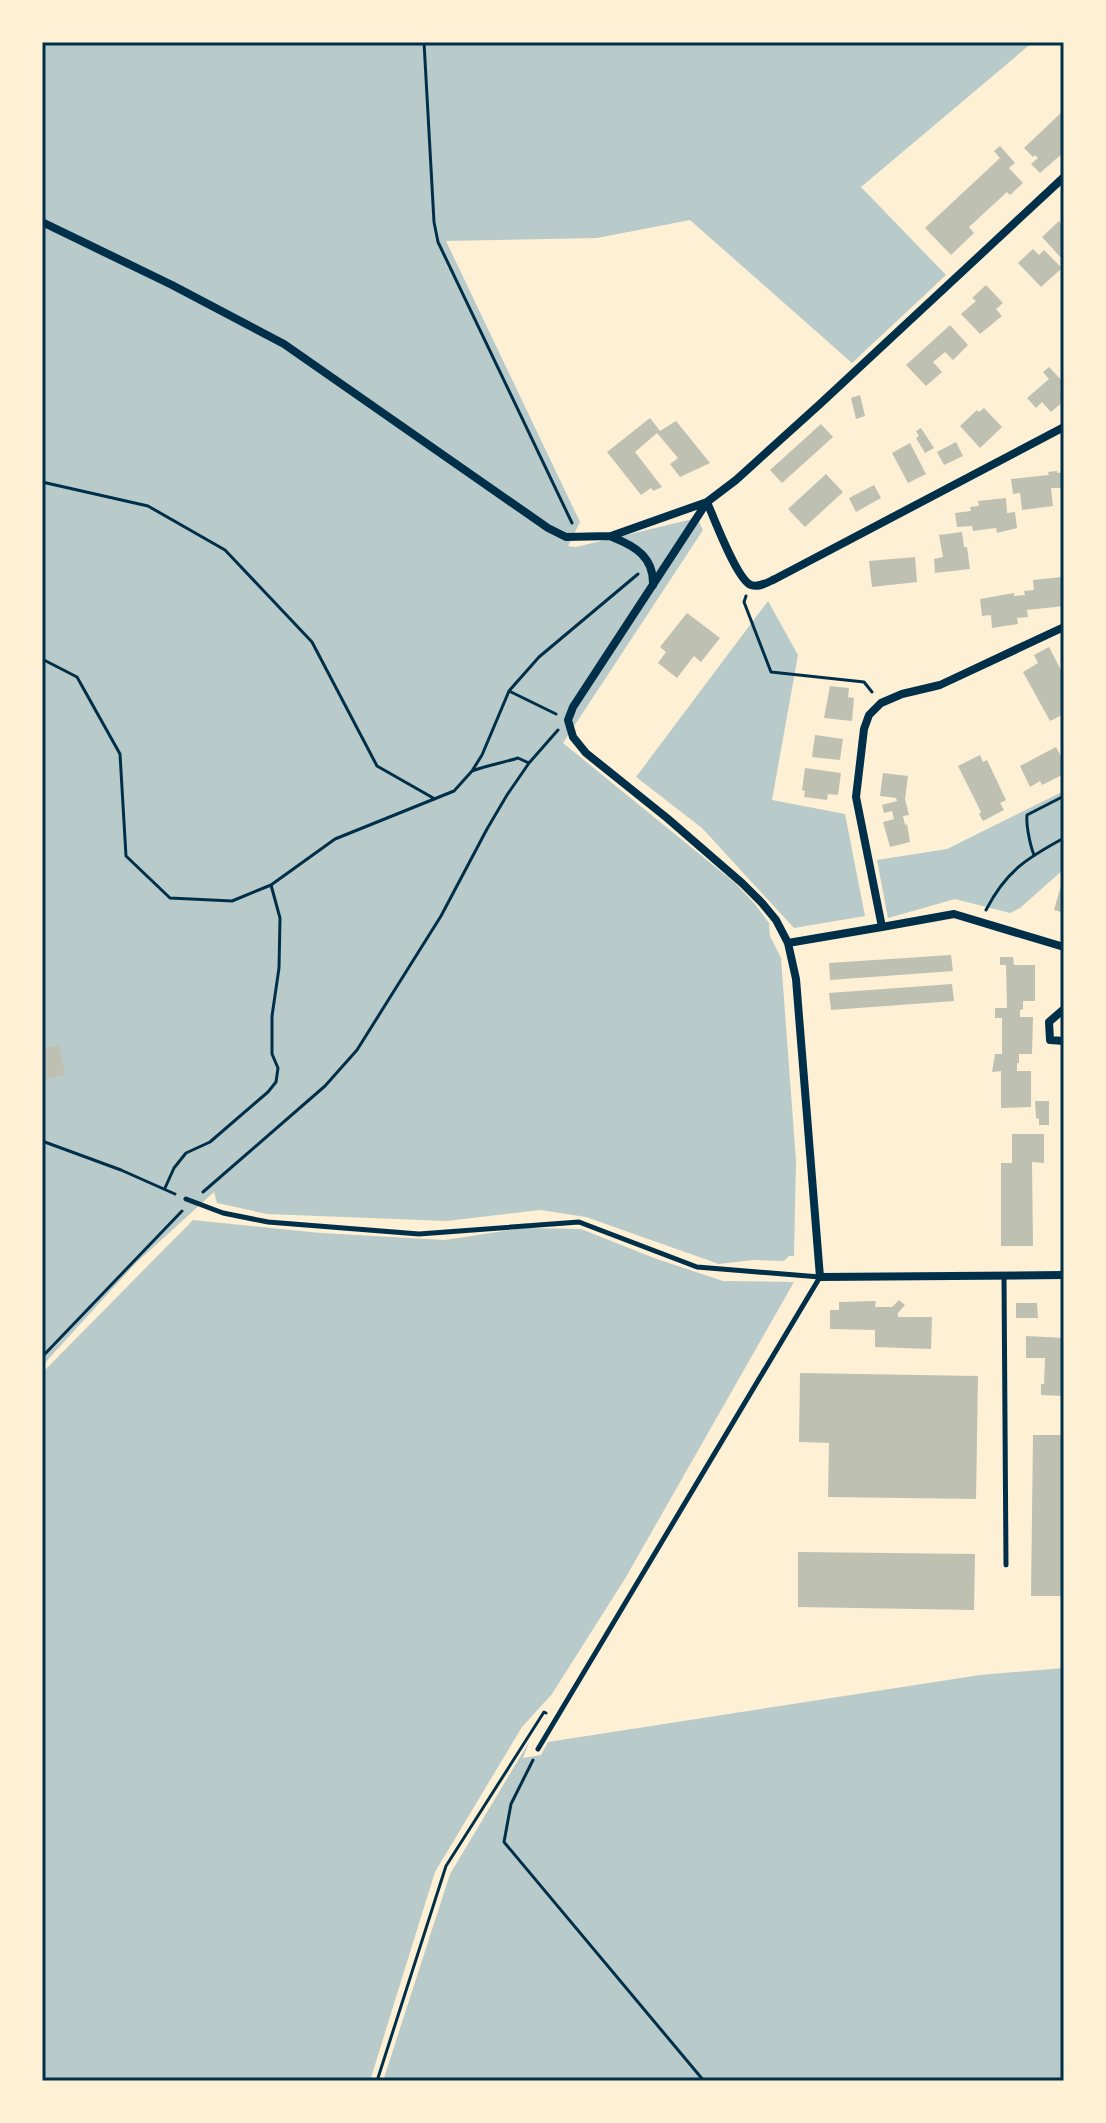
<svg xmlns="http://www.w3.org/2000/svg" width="1106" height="2123" font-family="Bitter,serif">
<rect width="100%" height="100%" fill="#fdf0d5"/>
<path fill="#b9caca" d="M42,42H1033L861,187L946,275L852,363L690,220L597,238L446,241L580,522L568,546L576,547L697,518L703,530L563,743L735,883L754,903L769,923L770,936L781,958L796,1161L794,1256H789L784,1261L753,1260L719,1264L586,1217L540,1210L447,1221L267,1214L217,1203L214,1192L136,1263L42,1366Z
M768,601L798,655L772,800L845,814L865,916L794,928L702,828L636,777Z
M1064,791V869L1020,908L1010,913L955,899L888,918L877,860L947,849Z
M193,1220L321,1233L445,1240L523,1228L581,1229L654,1258L723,1281L794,1282L626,1577L552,1694L522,1727L435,1872L370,2081H42V1373Z
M1064,1668V2081H383L450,1874L529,1742L523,1758L541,1755L548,1742L980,1675Z"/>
<path fill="#bec0b2" d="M1064,110V152L1040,173L1031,164L1038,158L1035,155L1033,157L1024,148Z
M1000,146L1015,163L1009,168L1023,183L1010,195L1007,192L969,227L974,233L951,255L925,228L1000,158L994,151Z
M1059,221L1064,228V261L1042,237Z
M1033,249L1039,255L1044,250L1062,268L1041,287L1018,263Z
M986,285L1003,303L996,309L1002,316L980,334L961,314L976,301L972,298Z
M950,325L968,345L953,360L945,352L933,362L942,372L926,386L906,365Z
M1049,367L1064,383V386L1060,390L1064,395V401L1051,412L1042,402L1036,408L1027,398L1049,379L1043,372Z
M860,395L865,416L856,419L851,398Z
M984,408L1002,427L980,448L960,426L977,410L979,412Z
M650,418L660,431L676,421L710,463L680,477L670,464L678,458L657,433L635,452L662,487L653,491L651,488L641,495L607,452Z
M821,424L833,437L782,483L770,470Z
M921,428L934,448L925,453L916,438L919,436L916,431Z
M956,442L963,456L944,465L937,452Z
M910,443L926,474L908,483L892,453Z
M1057,471V473L1064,472V488H1051L1053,506L1022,510L1020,493L1013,494L1011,479L1049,475L1048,472Z
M826,474L843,492L805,527L788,509Z
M874,485L881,498L856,512L849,498Z
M1006,498L1007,513L1015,512L1017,528L997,533L996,528L973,531L972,526L957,527L955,513L971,511L970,507L979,506L978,501Z
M962,532L964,547H967L970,569L935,573L934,559L943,557L939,535Z
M915,557L917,582L872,587L869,561Z
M1061,577V582L1064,581V606L1027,610L1028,617L1017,618L1018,624L992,628L991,615L982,616L980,599L1014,593V596L1025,595L1024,591L1034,590L1033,580Z
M687,613L720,638L701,662L694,656L677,678L658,663L666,652L660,647Z
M1049,647L1064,676V714L1050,721L1023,672L1038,663L1034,655Z
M830,686L849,688L848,697L854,698L852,721L824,718Z
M815,735L843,739L840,760L812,757Z
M1056,747L1064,762V774L1042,785L1040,781L1030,787L1020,766Z
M980,755L983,762L987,760L1006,800L1000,803L1004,810L983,821L979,814L981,812L958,766Z
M805,768L841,773L838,795L828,794L827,800L804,797L805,791L802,790Z
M883,773L908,776L905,799L909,815L903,816L905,825L907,824L910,842L890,847L883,822L894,819L892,811L884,813L882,805L897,801L896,798L880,796Z
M1063,879H1064V913L1054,910Z
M951,955L953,971L830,980L829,963Z
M1000,957H1013L1014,965H1035V1001H1023V1009L1020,1010V1017H1033L1032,1054H1019V1063H1017V1071H1031V1107L1001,1108V1071L992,1072L995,1054H1002V1018H995V1008H1007L1006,965H1000Z
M952,984L954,1001L831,1010L829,993Z
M59,1045L65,1075L42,1080V1049Z
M1035,1101H1049V1125H1039V1119L1036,1118Z
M1012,1134H1044V1163L1032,1162L1033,1246H1001V1163H1012Z
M899,1300L905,1305L898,1313V1317H932L931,1349L875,1347V1330L830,1329V1310H839V1302L876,1301L875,1307H892Z
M1016,1303H1037L1038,1318H1016Z
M1026,1336L1064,1338V1396L1041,1395V1384H1044L1045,1358H1026Z
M800,1373L978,1376L976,1499L828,1497L829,1443L799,1442Z
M1033,1435H1064V1596H1031Z
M798,1552L975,1554L974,1610L798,1607Z"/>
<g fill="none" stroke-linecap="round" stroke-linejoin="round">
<path stroke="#003049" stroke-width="3" d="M424,42L434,222L438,242L572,523
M42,482L148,506L225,550L312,642L377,766L435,799
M746,596L744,602L771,672L864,682L872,692
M42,659L77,677L120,754L126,856L170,898L232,901L271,885L335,839L454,791L472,771L482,755L509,691L539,657L638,574
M509,691L556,714
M472,771C488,765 502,763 518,758L529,763
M1034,855C1030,845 1026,825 1027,815L1064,796
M986,910C1006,871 1027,858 1064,838
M42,1141L121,1170L175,1194
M165,1188L174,1168L186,1153L210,1142L268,1092L276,1082L278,1068L272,1054V1016L279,968L280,918L271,885
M203,1192L325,1086L357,1050L441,916L487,829L507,795L529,763L558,730
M42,1357L182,1211
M533,1760L511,1804L504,1842L704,2081
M377,2081L446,1866L544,1712L546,1713"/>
<path stroke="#003049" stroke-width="5" d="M186,1199L223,1213L268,1222L419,1234L579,1222L697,1267L820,1277L538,1749
M1004,1276L1006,1565"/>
<path stroke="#003049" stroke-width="8" d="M1064,177L820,404L736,480L707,502L573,707L568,720L573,737L586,753L667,818L742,883L762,903L776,920L788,943L796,979L820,1277L1064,1275
M42,222L172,285L284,344L548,528L566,537L611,536L707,502C714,518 737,580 751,585C759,588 768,582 775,579L1064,427
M612,537C635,546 654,557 653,585
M882,927L954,914L1064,947
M788,943L882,927L856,797L864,729L869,715L881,703L902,694L940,685L1064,627
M1064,1009L1049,1022L1050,1040L1064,1041"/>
</g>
<rect width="1106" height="2123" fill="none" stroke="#fdf0d5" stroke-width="88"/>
<rect x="44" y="44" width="1018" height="2035" fill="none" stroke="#003049" stroke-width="3"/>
</svg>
